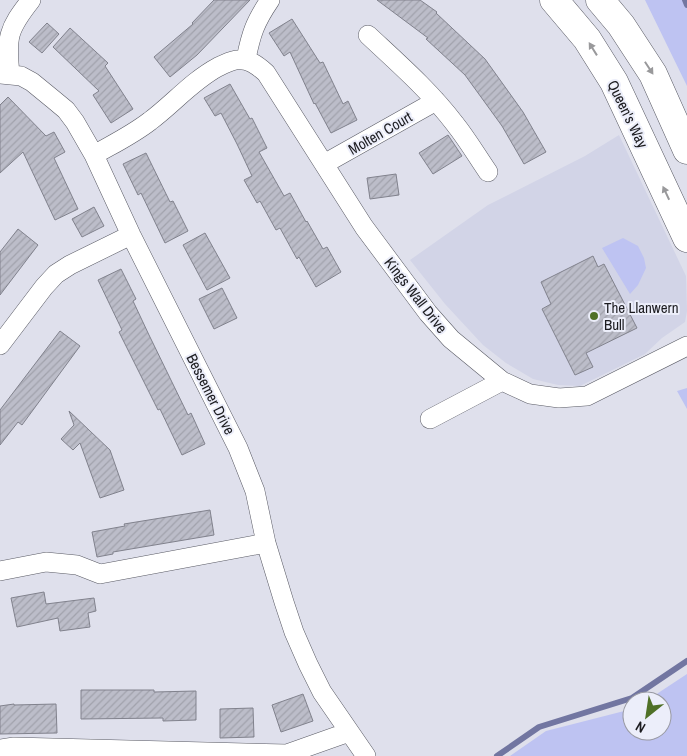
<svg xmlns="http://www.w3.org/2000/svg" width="687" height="756" font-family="'Archivo Narrow',sans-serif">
<defs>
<pattern id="building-hatch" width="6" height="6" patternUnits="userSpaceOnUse" patternTransform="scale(1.25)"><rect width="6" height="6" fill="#bcbdc9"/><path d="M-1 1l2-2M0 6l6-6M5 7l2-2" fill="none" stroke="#a1a2ac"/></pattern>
</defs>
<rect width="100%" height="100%" fill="#dfe0ec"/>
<path fill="#d2d4e7" d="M619,135L686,276L687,311L685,322L662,338L645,354L580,386L558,385L533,379L506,363L483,345L445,304L410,260L488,205L585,156Z"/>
<path fill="#bec3f2" d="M645,0H687V86Z
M623,238L638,246L644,258L646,268L638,285L630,294L602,248Z
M687,388V409L677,391Z
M687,674V756H510L546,731L632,709V731H662V701H646Z"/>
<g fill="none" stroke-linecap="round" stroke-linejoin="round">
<path stroke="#7276a1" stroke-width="6" d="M685,0L687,5
M497,756L539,727L632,698L687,661"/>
</g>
<path fill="url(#building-hatch)" stroke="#81828d" d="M214,0H250L197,55L170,77L154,57L193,24L192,23Z
M377,0H420L437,12L436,13L485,59L523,112L546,152L524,164L502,126L465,75L426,39L428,38Z
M292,19L320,63L323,62L343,104L348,101L357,120L331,133L315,103L314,104L290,52L284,56L269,33Z
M47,23L59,34L42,53L29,42Z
M70,28L108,63L105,66L133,109L111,123L93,95L99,91L53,47Z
M230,84L250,119L252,118L267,148L259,152L284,196L290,193L306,222L307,221L323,249L327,247L341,272L316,287L299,257L297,259L280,228L276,230L260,201L257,203L244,180L252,176L237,144L221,113L215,116L204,98Z
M8,97L46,136L54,132L65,152L54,158L78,209L55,220L23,152L0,173V105Z
M448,135L462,156L433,174L419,153Z
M146,153L170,202L173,201L188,231L165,243L141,193L138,195L123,164Z
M396,174L399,195L370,199L367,178Z
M94,207L104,226L82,237L72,219Z
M18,229L38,245L0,295V252Z
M205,233L230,278L207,290L183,245Z
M593,256L598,267L604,264L637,328L586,353L593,367L575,375L542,309L551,304L541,282Z
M121,269L136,299L133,301L149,335L188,415L191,413L205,444L182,455L160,409L158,410L119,332L122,330L98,280Z
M222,288L237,318L214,329L199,299Z
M60,331L80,346L22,425L18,422L0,445V410Z
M69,411L110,450L124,490L100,498L80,443L73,450L61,439L74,425Z
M210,510L214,535L113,552V554L97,557L92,532L125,526L124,524Z
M44,592L46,604L94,598L96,611L88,613L90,627L60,631L58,618L17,627L11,598Z
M81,690H154V692L196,691V720L163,721V718L81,719Z
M303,694L313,721L281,732L272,705Z
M14,704V705L56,704L57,733L0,734V706Z
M253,708L254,737L220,738V709Z"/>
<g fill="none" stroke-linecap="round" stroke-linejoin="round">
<g stroke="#595a64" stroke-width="20">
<path id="street" d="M368,35C398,63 430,91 455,124C467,139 477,156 488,172
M246,59C251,34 255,22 270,0
M0,74L21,76L32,82L54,100L66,110L75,122L94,155L131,235L238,448L255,491L266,543L284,602L294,632L308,664L322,692L366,756
M10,74C6,37 8,29 31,0
M94,155C113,144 132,135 150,121C173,104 192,81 218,67C224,64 230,61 236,60C248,58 257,65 266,73L364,227L428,313L451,339L502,381L530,394L559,398L587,396L687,346
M324,164L436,101
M0,345L44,287L56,274L70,265L131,235
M430,419L502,381
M0,571L46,562L77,565L100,574L266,543
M0,749L14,747L287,754L349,732"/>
</g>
<g stroke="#595a64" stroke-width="29">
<path id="primary" d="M554,0L587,39L614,82L687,238
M600,0L621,25L653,74L687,150"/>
</g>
<use href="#street" stroke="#fff" stroke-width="19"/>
<use href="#primary" stroke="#fff" stroke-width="28"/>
</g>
<defs><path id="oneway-solid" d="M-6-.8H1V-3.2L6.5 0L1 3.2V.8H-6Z" transform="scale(1.25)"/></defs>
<g fill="#99999b">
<use href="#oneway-solid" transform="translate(593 49) rotate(-122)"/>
<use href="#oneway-solid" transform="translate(649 68) rotate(57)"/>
<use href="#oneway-solid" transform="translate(666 193) rotate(-115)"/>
</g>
<circle fill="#4f7027" stroke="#eceefa" stroke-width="2" cx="594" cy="316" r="5"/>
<g text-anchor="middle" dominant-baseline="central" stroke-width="4" stroke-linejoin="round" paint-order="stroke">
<g font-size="15" fill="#1c1c20" stroke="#eceefa">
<text transform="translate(628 114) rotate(64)">Queen's Way</text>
<text transform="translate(380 133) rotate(-30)">Molten Court</text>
<text transform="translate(416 295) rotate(52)">Kings Wall Drive</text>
<text transform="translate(211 394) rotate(63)">Bessemer Drive</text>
</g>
<g font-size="15" fill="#1c1c20" stroke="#eceefa" text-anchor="start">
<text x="604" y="307">The Llanwern<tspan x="604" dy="17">Bull</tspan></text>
</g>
</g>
<g transform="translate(647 716) rotate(210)"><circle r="24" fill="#eceefa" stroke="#999aa3"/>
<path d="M0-4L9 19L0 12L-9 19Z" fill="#4f7027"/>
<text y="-8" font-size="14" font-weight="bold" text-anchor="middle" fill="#1c1c20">N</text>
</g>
</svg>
